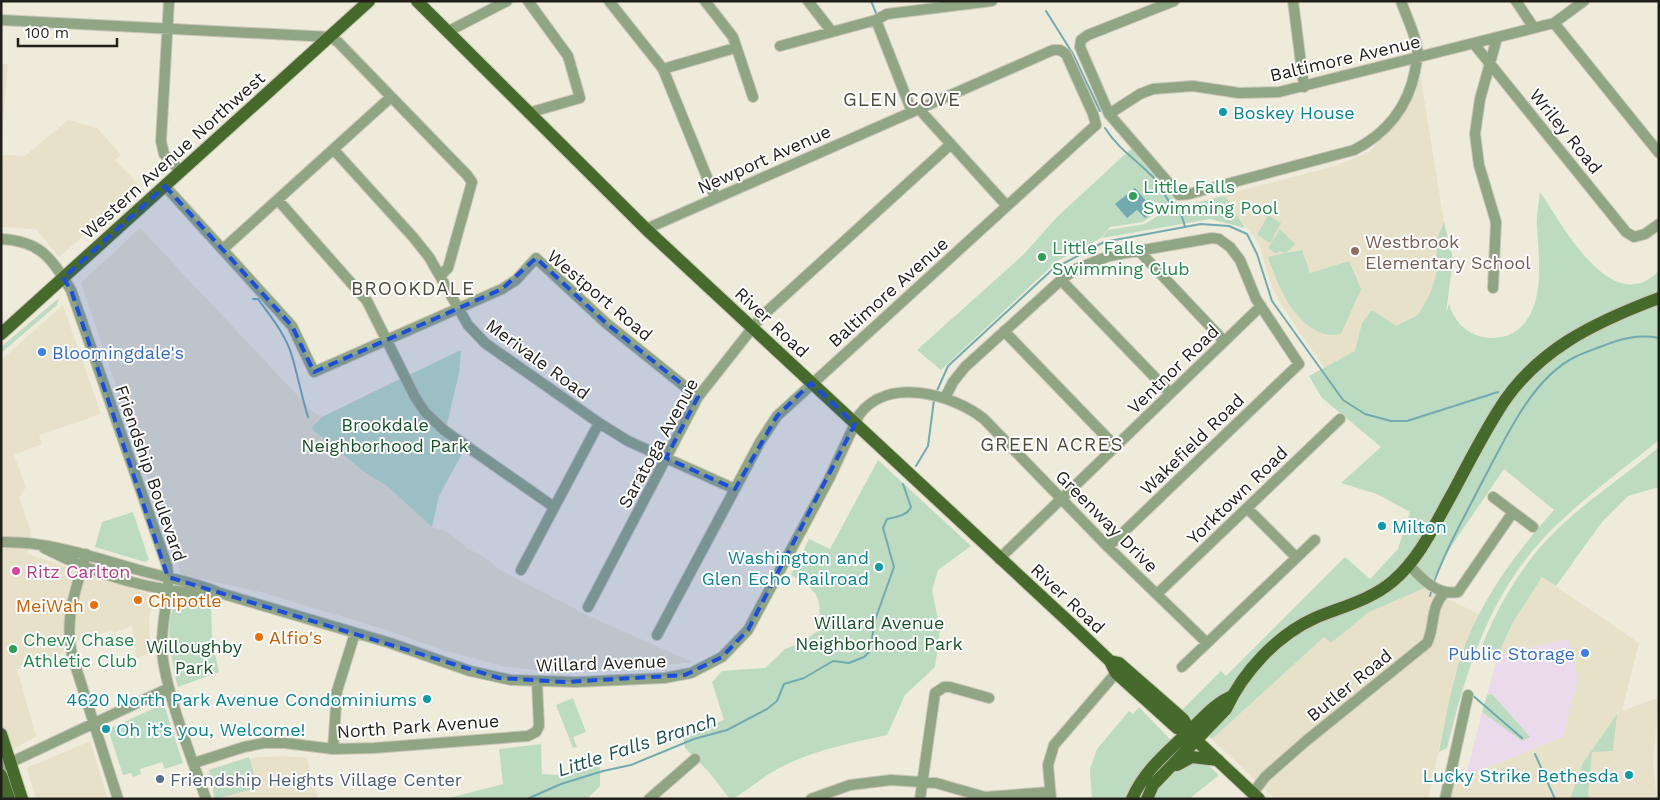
<svg xmlns="http://www.w3.org/2000/svg" width="1660" height="800" font-family="'Work Sans',sans-serif">
<rect width="100%" height="100%" fill="#efebdb"/>
<path fill="#e7e1c9" d="M1,64H8L1,145Z
M1420,74L1450,259L1442,346L1342,394L1280,303L1272,287L1258,242L1244,224L1216,220L1192,203L1336,166L1369,152L1407,110Z
M68,120L97,128L121,155L115,160L141,187L59,257L36,229L1,227V178L3,155L25,156Z
M140,228L312,411L322,417L311,428L363,471L387,486L432,527L448,532L468,549L483,556L500,570L591,617L692,662L639,668L553,672L503,666L443,650L390,631L261,592L181,574L81,283Z
M63,305L101,414L39,435L42,444L14,455L26,487L19,498L31,531L28,554L154,596L149,619L150,654L136,658L132,626L113,633L112,630L80,640L57,656L17,669L36,736L1,756V360Z
M1542,577L1639,643L1622,711L1659,697L1653,763L1657,799H1588L1592,752L1617,715L1583,763L1570,799H1449L1454,781L1563,737L1568,639L1498,655L1513,622Z
M1425,588L1479,614L1456,671L1428,799H1275L1212,739L1324,637L1331,643L1369,612Z
M90,741L108,799H36L27,768Z
M285,756L307,758L318,799H215L207,772L209,769L259,757Z"/>
<path fill="#ebdaec" d="M1568,639L1578,677L1563,737L1466,776L1482,712L1522,741L1492,694L1487,695L1498,655Z"/>
<path fill="#bcdbc0" d="M1134,146L1139,158L1177,203L1188,205L1225,196L1245,228L1210,219L1102,238L1108,230L1145,224L1159,215L1161,205L1156,201L1157,212L1143,222L1110,227L1101,238L1057,261L941,370L917,350L1024,254L1057,217Z
M1540,192C1563,225 1611,319 1659,271V440C1627,466 1594,490 1564,518C1494,581 1469,659 1447,748L1439,752C1444,726 1449,699 1456,673C1473,611 1511,558 1554,510L1504,469L1450,548L1428,589L1425,588L1369,612L1331,643L1324,637L1212,739L1182,710L1221,671L1226,676L1345,557L1370,579L1398,549L1410,512L1377,494L1341,483L1381,447L1322,398L1309,376L1355,351L1362,323L1372,310L1396,326L1418,315L1430,294L1436,276L1437,239L1444,222L1453,259L1446,313L1449,304C1454,321 1465,333 1483,337C1491,339 1501,338 1509,335C1547,318 1539,261 1537,227C1536,216 1539,203 1540,192Z
M1268,215L1281,223L1270,243L1257,235Z
M1280,229L1295,244L1286,253L1302,250L1310,273L1349,261L1361,289L1341,334C1336,334 1330,336 1325,334C1292,324 1278,285 1268,257L1285,253L1279,251L1277,254L1268,248Z
M59,298L57,305L1,353V347Z
M461,350L459,373L446,428L423,403L409,375Z
M400,379L411,398L464,450L439,496L432,527L387,486L363,471L311,428L322,417Z
M1659,447V487L1628,496L1602,522L1556,586L1542,577L1513,622L1498,655L1477,660C1490,621 1511,583 1537,551C1570,511 1620,480 1659,447Z
M878,460L971,546L938,570L932,590L940,629L935,667L905,695L887,735C847,744 804,752 769,774C757,782 745,791 733,799H730L708,771L685,748L683,735L724,720L712,682L722,671L765,668L785,649L802,642L819,630C821,596 820,592 791,575L809,539L830,549Z
M133,512L149,560L145,562L95,547L102,522Z
M179,600L211,601L212,640L219,672L178,687C173,667 161,615 179,600Z
M1492,694L1530,737L1522,741L1482,712L1487,695Z
M573,698L586,732L573,737L577,747L573,748L556,705Z
M159,706L165,708L183,763L165,769L162,762L140,769L141,774L133,777L131,773L123,775L109,732L111,728Z
M1139,707L1189,759L1205,762L1219,775L1189,799H1092L1090,769L1097,749L1129,711L1133,714Z
M1617,714L1613,751L1592,752L1588,799H1570L1583,763Z
M541,744L542,774L559,775L600,764V786L587,799H445L503,784L499,749Z
M249,757L254,774V789L215,799L209,770Z"/>
<path fill="#72aaaf" d="M1135,188L1154,210L1145,218L1137,210L1127,218L1115,204Z"/>
<g fill="none" stroke-linecap="round" stroke-linejoin="round">
<path stroke="#72aaaf" stroke-width="2" d="M871,1L876,13
M1046,11L1073,54L1100,111
M1105,128C1118,149 1138,161 1154,178C1161,185 1163,194 1169,201C1178,212 1181,210 1185,227
M253,299H258C271,317 286,335 292,356C298,377 302,397 308,417
M936,393L948,366L1053,269L1104,242L1201,224L1229,226L1247,234L1257,254L1272,301L1343,400L1365,414L1391,421H1407L1498,392
M916,466L928,446L934,400
M1434,582C1446,548 1464,518 1480,486C1503,444 1530,379 1575,357C1583,353 1592,350 1600,347C1620,339 1637,334 1659,338
M1430,596L1432,589
M1471,694L1522,738
M1535,754L1555,799
M527,799L561,784L603,771L631,765L694,739L727,730L767,709L777,701L784,684L804,678L833,661L849,663L864,657L870,651L875,620L894,567L883,528L887,519C896,517 907,516 911,507L903,484"/>
<g stroke="#cac6b8" stroke-width="12">
<path id="minor" d="M169,1L161,141L164,154L181,172
M528,1L568,56L580,98L528,113
M609,1L663,69L715,197
M705,1L733,37L753,97
M808,1L832,32
M1174,1L1088,35L1081,40L1080,47L1109,114L1179,195L1189,194L1354,150C1386,134 1408,107 1415,71C1416,64 1419,56 1417,48C1415,33 1406,16 1401,1
M1293,1L1304,87
M1516,1L1534,28
M1,20L330,37L338,42L467,175L472,182L448,268L440,276
M876,20L912,112
M1554,23L1659,153
M447,32L507,1
M1474,44L1626,232L1634,237L1645,234L1659,224
M780,46L876,20L887,14L992,1
M663,69L735,48
M919,109L1007,206
M1109,114L1140,94L1153,89L1193,86L1239,93L1279,92L1554,23L1584,1
M334,150L413,237L429,257L468,325L485,343L599,423L628,441L735,489
M165,186L292,326L314,372L502,289L516,280L536,258L606,323L698,397
M278,200L367,301L415,397L425,412L445,431L554,507
M646,229L1053,50H1060L1066,54L1093,114L1096,125L1087,133L777,416L760,442L657,635
M1,239C41,241 51,258 71,290L167,566C172,588 160,624 162,651C166,694 191,756 206,799
M223,249L391,97
M1139,251L1224,341
M1061,280L1170,393
M1493,288L1496,222L1479,165L1475,134L1480,99L1497,38
M1004,331L1115,446
M945,398L953,382L965,367L1061,280L1076,269L1109,256L1212,238L1219,239L1230,247L1240,260L1256,299L1299,364L1108,547
M1493,497L1533,527
M1247,508L1296,557
M1,542C53,541 101,560 150,573C174,579 197,583 220,593L390,643L470,671L511,680L576,682L664,678L691,673L722,657L748,630L829,479L859,415C887,376 953,394 984,419L1108,547L1207,643
M44,548C96,575 157,594 216,593
M86,554C76,590 64,617 72,655L118,799
M999,559L1261,306
M1410,566C1422,579 1438,596 1458,592L1513,512
M521,570L599,423
M1157,594L1340,419
M588,607L698,397L761,317L951,144
M1182,667L1315,540
M333,749L337,691L355,633
M194,763L244,747L264,743H285L333,749L374,748L528,736L536,732L539,726L537,682
M1,767L169,688
M1253,793L1265,777L1306,741L1427,643C1436,624 1429,609 1445,592
M649,799L695,759
M811,799L850,785L891,780L936,783L985,797L1050,792
M920,799L935,693L944,687H950L989,698
M1051,799L1048,765L1054,745L1116,673
M1445,799L1468,695"/>
</g>
<g stroke="#cac6b8" stroke-width="14">
<path id="major" d="M417,1L646,229L1070,623L1110,661L1116,673L1177,728L1189,732
M1,334L369,1
M1110,661L1119,663L1183,719L1196,740L1259,799
M1,734L22,799
M1177,765L1192,757L1218,760
M1,775L9,799
M1132,799C1145,769 1168,752 1190,730C1204,717 1214,704 1232,696
M1147,799L1153,785L1226,709C1243,672 1277,635 1315,618C1341,607 1371,600 1393,581C1420,558 1435,524 1452,494C1467,466 1481,438 1498,411C1535,350 1595,322 1659,298"/>
</g>
<use href="#minor" stroke="#90a583" stroke-width="10"/>
<use href="#major" stroke="#456a2b" stroke-width="12"/>
</g>
<path fill="#1d4ed8" fill-opacity="0.2" stroke="#1d4ed8" stroke-width="4" stroke-dasharray="10 6" stroke-linejoin="round" d="M165,186L292,326L314,372L502,289L536,258L606,323L698,397L666,458L735,489L777,416L811,383L855,424L748,630L722,657L685,675L565,682L499,678L168,577L71,290L63,278Z"/>
<g fill="#0f9aa8" stroke="#fff" stroke-width="2">
<circle cx="1223" cy="112" r="5"/>
<circle cx="1382" cy="526" r="5"/>
<circle cx="879" cy="567" r="5"/>
<circle cx="427" cy="699" r="5"/>
<circle cx="106" cy="729" r="5"/>
<circle cx="1629" cy="775" r="5"/>
</g>
<g fill="#2e9e5b" stroke="#fff" stroke-width="2">
<circle cx="1133" cy="196" r="5"/>
<circle cx="1042" cy="257" r="5"/>
<circle cx="13" cy="649" r="5"/>
</g>
<circle fill="#8d6e63" stroke="#fff" stroke-width="2" cx="1355" cy="251" r="5"/>
<g fill="#3f7fe0" stroke="#fff" stroke-width="2">
<circle cx="42" cy="352" r="5"/>
<circle cx="1585" cy="653" r="5"/>
</g>
<circle fill="#d1479c" stroke="#fff" stroke-width="2" cx="16" cy="571" r="5"/>
<g fill="#e8710a" stroke="#fff" stroke-width="2">
<circle cx="138" cy="600" r="5"/>
<circle cx="94" cy="605" r="5"/>
<circle cx="259" cy="637" r="5"/>
</g>
<circle fill="#5c6f8a" stroke="#fff" stroke-width="2" cx="160" cy="779" r="5"/>
<g text-anchor="middle" dominant-baseline="central" stroke-width="4" stroke-linejoin="round" paint-order="stroke">
<g font-size="18" fill="#211f1a" stroke="#fff">
<text transform="translate(1345 58) rotate(-13)">Baltimore Avenue</text>
<text transform="translate(1566 131) rotate(51)">Wriley Road</text>
<text transform="translate(173 155) rotate(-42)">Western Avenue Northwest</text>
<text transform="translate(764 159) rotate(-24)">Newport Avenue</text>
<text transform="translate(888 292) rotate(-42)">Baltimore Avenue</text>
<text transform="translate(600 295) rotate(40)">Westport Road</text>
<text transform="translate(772 322) rotate(43)">River Road</text>
<text transform="translate(538 359) rotate(36)">Merivale Road</text>
<text transform="translate(1173 369) rotate(-44)">Ventnor Road</text>
<text transform="translate(658 443) rotate(-61)">Saratoga Avenue</text>
<text transform="translate(1192 444) rotate(-44)">Wakefield Road</text>
<text transform="translate(151 473) rotate(71)">Friendship Boulevard</text>
<text transform="translate(1237 495) rotate(-44)">Yorktown Road</text>
<text transform="translate(1107 521) rotate(45)">Greenway Drive</text>
<text transform="translate(1068 598) rotate(43)">River Road</text>
<text transform="translate(601 663) rotate(-2)">Willard Avenue</text>
<text transform="translate(1349 685) rotate(-39)">Butler Road</text>
<text transform="translate(418 726) rotate(-4)">North Park Avenue</text>
</g>
<g font-size="18" fill="#0d838f" stroke="#fff" text-anchor="start">
<text x="1233" y="112">Boskey House</text>
<text x="1392" y="526">Milton</text>
<text x="869" y="557" text-anchor="end">Washington and<tspan x="869" dy="21">Glen Echo Railroad</tspan></text>
<text x="417" y="699" text-anchor="end">4620 North Park Avenue Condominiums</text>
<text x="116" y="729">Oh it’s you, Welcome!</text>
<text x="1619" y="775" text-anchor="end">Lucky Strike Bethesda</text>
</g>
<g font-size="18" fill="#27864d" stroke="#fff" text-anchor="start">
<text x="1143" y="186">Little Falls<tspan x="1143" dy="21">Swimming Pool</tspan></text>
<text x="1052" y="247">Little Falls<tspan x="1052" dy="21">Swimming Club</tspan></text>
<text x="23" y="639">Chevy Chase<tspan x="23" dy="21">Athletic Club</tspan></text>
</g>
<g font-size="18" fill="#785e54" stroke="#fff" text-anchor="start">
<text x="1365" y="241">Westbrook<tspan x="1365" dy="21">Elementary School</tspan></text>
</g>
<g font-size="18" fill="#366cbe" stroke="#fff" text-anchor="start">
<text x="52" y="352">Bloomingdale's</text>
<text x="1575" y="653" text-anchor="end">Public Storage</text>
</g>
<g font-size="18" fill="#195129" stroke="#fff">
<text x="385" y="424">Brookdale<tspan x="385" dy="21">Neighborhood Park</tspan></text>
<text x="879" y="622">Willard Avenue<tspan x="879" dy="21">Neighborhood Park</tspan></text>
<text x="194" y="646">Willoughby<tspan x="194" dy="21">Park</tspan></text>
</g>
<g font-size="18" fill="#b23c85" stroke="#fff" text-anchor="start">
<text x="26" y="571">Ritz Carlton</text>
</g>
<g font-size="18" fill="#c56008" stroke="#fff" text-anchor="start">
<text x="148" y="600">Chipotle</text>
<text x="84" y="605" text-anchor="end">MeiWah</text>
<text x="269" y="637">Alfio's</text>
</g>
<g font-size="18" fill="#4e5e75" stroke="#fff" text-anchor="start">
<text x="170" y="779">Friendship Heights Village Center</text>
</g>
<g font-size="19" letter-spacing="1" fill="#4e4b3d" stroke="#fff">
<text x="902" y="99">GLEN COVE</text>
<text x="413" y="288">BROOKDALE</text>
<text x="1052" y="444">GREEN ACRES</text>
</g>
<g font-size="19" font-style="italic" fill="#1e5054" stroke="#fff">
<text transform="translate(637 745) rotate(-18)">Little Falls Branch</text>
</g>
</g>
<rect width="1660" height="800" fill="none" stroke="#211f1a" stroke-width="5"/>
<path d="M18 38v8h99v-8" fill="none" stroke="#211f1a" stroke-width="2.5"/>
<text x="25" y="38" font-size="15" fill="#211f1a" stroke="#ffffff" stroke-width="4" paint-order="stroke">100 m</text>
</svg>
